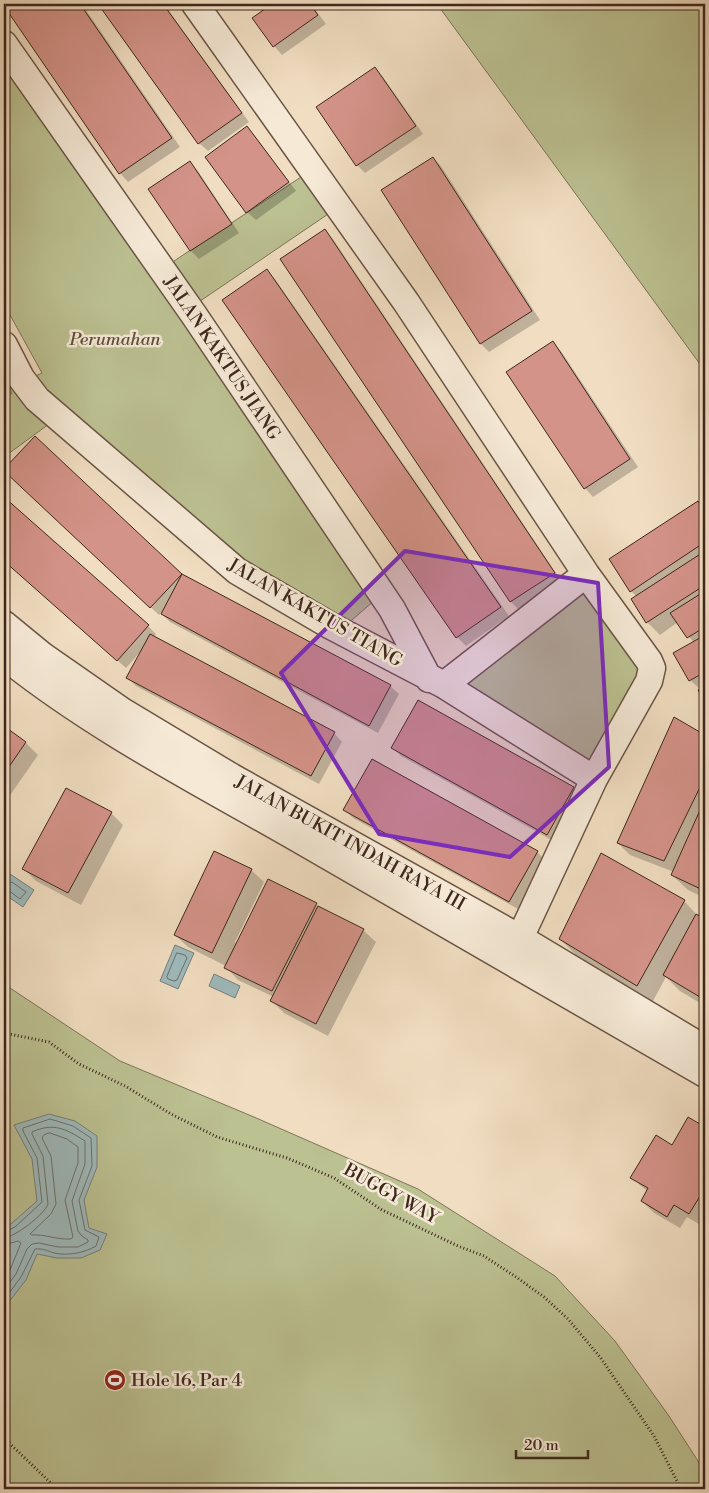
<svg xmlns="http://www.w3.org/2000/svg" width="709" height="1493" font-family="'Libre Bodoni',serif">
<rect width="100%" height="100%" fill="#f1dec2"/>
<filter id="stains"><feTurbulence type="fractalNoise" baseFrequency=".004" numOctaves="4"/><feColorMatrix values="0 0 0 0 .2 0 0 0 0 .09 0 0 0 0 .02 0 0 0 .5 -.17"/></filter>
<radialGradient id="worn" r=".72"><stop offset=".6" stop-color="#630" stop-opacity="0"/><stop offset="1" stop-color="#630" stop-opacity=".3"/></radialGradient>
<path fill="#bcc192" stroke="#7d7458" d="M437,4H705V371Z
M4,58L156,273L310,171L337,208L184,312L382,594L345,626L263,578L68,410L4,457V391L42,373L4,304Z
M585,578L654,678L599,785L446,684Z
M4,984L120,1061L254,1117L418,1189L555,1276L615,1341L669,1416L705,1472V1489H4Z"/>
<path fill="#9ebabc" stroke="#787f7c" d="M10,874L34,890L23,907L4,894V882Z
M175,945L194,953L178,989L160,981Z
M214,974L240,986L235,998L209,986Z
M49,1114L75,1121L97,1136V1167L84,1200L89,1228L107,1234L100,1250L81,1258H57L37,1254L26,1280L4,1308V1228L12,1223L37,1201L32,1159L14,1125Z"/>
<path fill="#0003" d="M4,4H82L180,147L128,182L120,173Z
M99,4H164L249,122L208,151L199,143Z
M271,4H311L326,24L282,55L274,46V4Z
M375,68L383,77L423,134L365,173L357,165Z
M247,128L255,136L296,191L256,220L247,212L207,157Z
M433,158L441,166L540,320L489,352L481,344L382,190Z
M190,162L198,171L239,233L199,259L191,251L150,189Z
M325,231L333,239L562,582L519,610L511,602L282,260Z
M267,271L275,279L509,616L466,646L457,637L224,301Z
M552,343L561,351L638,467L593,497L585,488Z
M4,373L13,394L4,398Z
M12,478L181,575L390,686L399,694L378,733L170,622L161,613L159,615Z
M4,498L148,626L156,634L154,637L334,733L342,742L319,784L136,686L128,678L141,651L126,668L4,560Z
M698,502L705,510V700L699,688L690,680L694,643L678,622L660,635L647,622L632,600L637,597L631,591Z
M675,719L705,736V898L688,890L672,875L674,872L630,855L618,843Z
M4,728L26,743L38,755L4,804Z
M392,747L573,788L581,796L555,842L401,756Z
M345,810L537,852L545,860L518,909L353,818Z
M111,813L123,825L81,905L36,881L24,869Z
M251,870L264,882L235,942L237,944L316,904L320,908L363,930L376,942L328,1036L284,1013L272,1001L274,997L238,980L226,967V966L188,947L175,935Z
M684,901L699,917L705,921V1006L680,991L666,977L653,1001L576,955L560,939Z
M689,1118L705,1128V1220L702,1226L687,1217L680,1228L654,1213L642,1201L648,1192L632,1178L672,1146Z"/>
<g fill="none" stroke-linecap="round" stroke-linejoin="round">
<path stroke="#6e706c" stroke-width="1" d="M4,885L12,882L26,892L20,899L8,890H4
M177,953L185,955L187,958L177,980L174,981L168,979L167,977Z
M50,1133L67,1139L78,1147V1163L65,1200L73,1237L71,1239C57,1240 45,1234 32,1235L30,1234L51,1214L56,1204L51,1156L42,1138L44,1135Z
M4,1232L15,1227L42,1202L37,1158L23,1131V1128L50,1119L73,1126L91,1138L92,1166L79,1200L85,1230L99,1237L96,1246C84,1253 68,1256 54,1253C48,1251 42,1248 35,1249L21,1277L4,1300
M4,1238C15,1237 44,1215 48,1204L43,1156L32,1134V1132C54,1122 66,1129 85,1141V1164L72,1201L78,1231L82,1236L88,1240V1242L78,1247H58L39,1243L32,1244L27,1249L16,1274L4,1290
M4,1245L18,1241L21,1243L10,1270L4,1277"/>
</g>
<path fill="#d49389" stroke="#3e271d" d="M4,4H80L172,138L119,174L4,6Z
M98,4H163L242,113L198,144Z
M272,4H310L318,15L273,47L252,18Z
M375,67L416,126L356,166L316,107Z
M247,126L289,182L246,213L205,157Z
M433,157L532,311L480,344L381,190Z
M190,161L232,224L190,251L148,189Z
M325,229L555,573L510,602L280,259Z
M267,269L501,607L456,638L222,300Z
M553,341L630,459L584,489L506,372Z
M35,436L182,574L150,608L4,471V469Z
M4,497L149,625L117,661L4,561Z
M698,501L705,512V542L630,592L609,559Z
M705,551V585L646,623L631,599Z
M182,574L391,685L369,726L161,614Z
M705,591V627L687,638L670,613Z
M150,634L335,732L311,776L126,678Z
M705,635V672L689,681L673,653Z
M705,686V702L698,690Z
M418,700L574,787L547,835L391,748Z
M674,717L705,735V777L664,861L617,843Z
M4,726L26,742L4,774Z
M372,759L538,851L509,902L343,810Z
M66,788L112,812L68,893L22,869Z
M705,799V891L671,875Z
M214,851L252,869L212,953L174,935Z
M601,853L685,900L637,986L559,939Z
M268,879L317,903L272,991L224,968Z
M318,906L364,929L316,1024L270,1001Z
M696,914L705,919V1000L663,975Z
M688,1117L705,1127V1188L689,1214L674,1205L667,1217L641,1201L648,1188L630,1178L656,1135L672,1145Z"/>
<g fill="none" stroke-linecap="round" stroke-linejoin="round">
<g stroke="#6b5546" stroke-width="29">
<path id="minor" d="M195,4L406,302L586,574L649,661L652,668L649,681L594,779L520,938L507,958
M4,44L194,315L392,609L429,679
M4,345L21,378L37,399L237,571L331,626L444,685L594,779
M4,624L43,656L122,711L232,777L520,938L705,1049
M4,656C95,729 199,782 300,840C435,917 570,995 705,1074
M444,685L586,574"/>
</g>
<path stroke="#3e271d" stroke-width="3" stroke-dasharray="1 2.5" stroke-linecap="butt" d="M4,1033L49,1042L79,1064L125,1086L171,1114L217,1137L287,1158L334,1178L382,1210L458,1246L484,1256L516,1277L544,1297L568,1319L600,1357L654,1436L681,1489
M4,1438L57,1489"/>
<use href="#minor" stroke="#f6ead7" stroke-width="26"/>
</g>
<path fill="#7b2cbf" fill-opacity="0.2" stroke="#7b2cbf" stroke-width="4" stroke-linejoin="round" d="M405,551L598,583L609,767L510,857L379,834L281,673Z"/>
<defs>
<g id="stadium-disc" transform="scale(1.125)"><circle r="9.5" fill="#8f2418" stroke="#f6ead7"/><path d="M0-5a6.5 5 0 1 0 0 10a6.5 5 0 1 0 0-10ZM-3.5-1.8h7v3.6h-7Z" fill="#fff"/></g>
</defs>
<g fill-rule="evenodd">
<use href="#stadium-disc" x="115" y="1380"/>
</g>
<g text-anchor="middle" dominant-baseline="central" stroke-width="5" stroke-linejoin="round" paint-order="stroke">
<g font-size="18" font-style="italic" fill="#5e4e3a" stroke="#f6ead7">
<text x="115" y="339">Perumahan</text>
</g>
<g font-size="18" fill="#3e271d" stroke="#f6ead7">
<text transform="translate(222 358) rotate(56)">JALAN KAKTUS JIANG</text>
<text transform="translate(315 613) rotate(30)">JALAN KAKTUS TIANG</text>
<text transform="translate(350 843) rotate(29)">JALAN BUKIT INDAH RAYA III</text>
<text transform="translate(391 1194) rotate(29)">BUGGY WAY</text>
</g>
<g font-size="18" fill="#3e271d" stroke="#f6ead7" text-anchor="start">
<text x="131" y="1380">Hole 16, Par 4</text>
</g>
</g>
<rect width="709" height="1493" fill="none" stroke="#f1dec2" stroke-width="20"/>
<rect x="5" y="5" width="699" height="1483" fill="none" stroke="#3e271d" stroke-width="2.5"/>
<rect x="10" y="10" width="689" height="1473" fill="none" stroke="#3e271d"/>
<path d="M516 1450v8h72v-8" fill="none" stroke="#3e271d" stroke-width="2.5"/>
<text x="524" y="1450" font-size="15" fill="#3e271d" stroke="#f6ead7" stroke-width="4" paint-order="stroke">20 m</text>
<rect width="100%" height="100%" filter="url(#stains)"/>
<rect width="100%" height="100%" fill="url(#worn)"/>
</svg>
